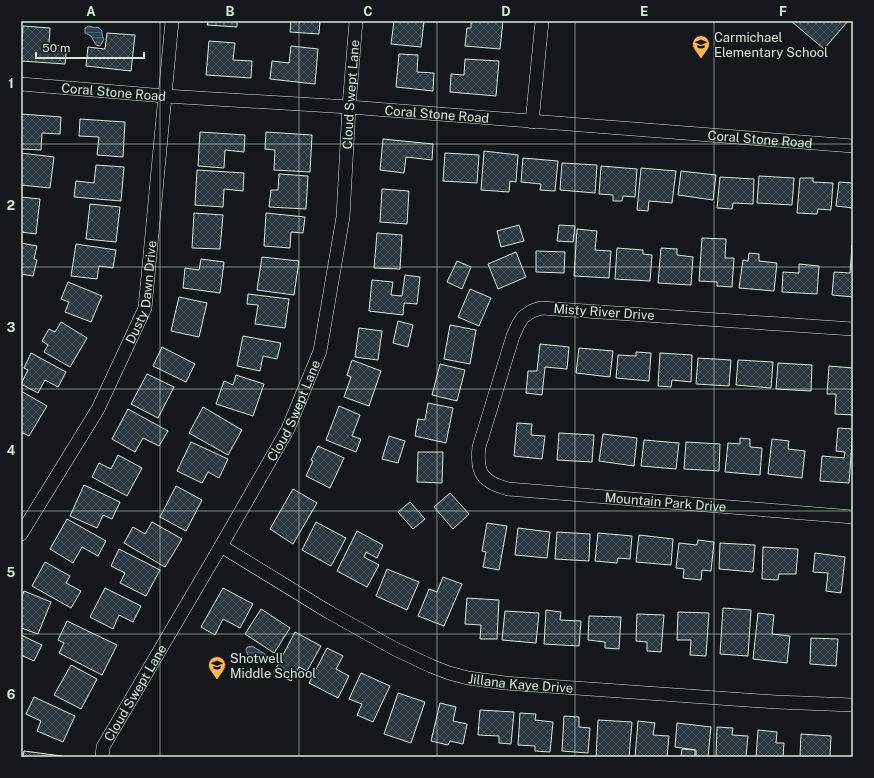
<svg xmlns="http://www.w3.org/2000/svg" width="874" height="778" font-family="'Public Sans',sans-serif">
<defs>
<pattern id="water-rules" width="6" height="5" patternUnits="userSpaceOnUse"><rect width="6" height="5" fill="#2f3f4d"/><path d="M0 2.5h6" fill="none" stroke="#4c5b66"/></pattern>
<pattern id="building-cross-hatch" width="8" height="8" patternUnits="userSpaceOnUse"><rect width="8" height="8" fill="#2c363c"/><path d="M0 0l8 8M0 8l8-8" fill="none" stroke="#4a5358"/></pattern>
</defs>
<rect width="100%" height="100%" fill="#14181c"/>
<path fill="url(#water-rules)" stroke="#939e99" d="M89,26L95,28L98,27L102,31V35L104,39L100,46L96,45L91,36L85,33V28Z
M252,646L265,654V657L260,661L248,655L246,650L247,647Z"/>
<path fill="url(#building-cross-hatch)" stroke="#d8e6dc" d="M208,21H237V27L207,25Z
M291,21H320L319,34L290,32Z
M394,21H424L421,47L391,44Z
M471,21H503L500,49L465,46L467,28H471Z
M791,21H848L824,49Z
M23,26L50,28L49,45L67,46L65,64L21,61Z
M107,33L135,35L131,71L86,66L88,47L105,49Z
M209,41L235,43L233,60L252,61L251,78L206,75Z
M291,46L318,49L315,84L270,79L272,61L289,63Z
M399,54L418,55L417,72L434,73L433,91L396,87Z
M465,59L499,61L496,96L450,92L451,74L464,75Z
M21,114L61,117L60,134L42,133L41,150L21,149Z
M80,119L125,122L123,157L97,155L99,137L79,136Z
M200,132L245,135L244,152L225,150L224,168L198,166Z
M266,132L312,135L310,172L274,170L275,150L265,149Z
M383,139L433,144L432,160L406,157L404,173L380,170Z
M484,151L518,155L516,182L510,181L509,192L481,190Z
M21,153L54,157L50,188L21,185Z
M445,153L479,155L477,183L443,181Z
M523,158L558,161L555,191L540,190L541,184L521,182Z
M562,163L597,165L595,193L560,190Z
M96,165L124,167L121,201L74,197L76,181L94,183Z
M601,166L637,169L635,197L623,196L622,201H613V195L599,194Z
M641,168L676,171L672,203L649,201L648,211L637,210Z
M197,170L244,173L243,191L224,189L223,207L195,205Z
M681,171L716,175L713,200L678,195Z
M279,174L308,176L306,209L269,207L271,190H278Z
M759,176L794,178L792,205L757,203Z
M720,177L754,179L753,204L733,203L732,209L717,208Z
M800,178H813V182L833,183L831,210L818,209L817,214L797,213Z
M839,182L853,183V208L836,206Z
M382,189L409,191L407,224L380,222Z
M21,197L40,199L36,234L21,232Z
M90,204L120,207L116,242L86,239Z
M194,213L223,215L220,249L192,248Z
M266,213L305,217L303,233L291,232L290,248L264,246Z
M519,225L524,241L501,247L497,231Z
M559,225L575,226L573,242L557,241Z
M577,229L597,231L595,250L611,251L609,278L574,276Z
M377,233L402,235L400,269L374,268Z
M702,238L726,239L725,258H734L732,287L717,286V282L699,281Z
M21,243L37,246L34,259L37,260L33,276L21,274Z
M76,244L116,250L113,268L99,266L97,279L71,276Z
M852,245L853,297L832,295L834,272L850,273Z
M617,248L643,250V254L652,255L650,281L615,279Z
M661,248L677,249V255L693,257L691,285L658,283Z
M536,251L565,252L564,273L536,272Z
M516,252L526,277L498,289L488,264Z
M749,253L759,254V261L777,263L774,291L739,288L743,260L748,261Z
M262,257L299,261L294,295L257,290Z
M201,259L224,262L220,293L183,288L185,268L199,270Z
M457,261L471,267L462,289L447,282Z
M799,264L819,266L817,294L782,292L783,272L799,273Z
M405,275L420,277L417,304L404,303L403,315L369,311L372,280L393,282L391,295L402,296Z
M68,282L102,296L91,322L65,312L69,302L61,299Z
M470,289L491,298L479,326L458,317Z
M248,294L289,299L285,328L255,324L258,305L247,304Z
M179,297L207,303L199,337L171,331Z
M398,321L413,325L408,347L393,343Z
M61,322L87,338L70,367L44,352L48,345L42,341L49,329L55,332Z
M450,325L476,330L470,364L444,359Z
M359,328L382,331L378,360L355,357Z
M243,336L281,343L277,359L263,356L260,371L237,366Z
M540,344L569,347L567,369L545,367L542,395L526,393L528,371H537Z
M162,347L195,364L186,382L153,366Z
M579,348L613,351L610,377L576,373Z
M636,352L651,353L649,381L616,378L618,355L636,356Z
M31,353L66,372L58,387L45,380L38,393L21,384L28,370L24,368Z
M660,353L692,355L691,382L672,380L671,387L658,386Z
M698,358L731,360L729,386L696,384Z
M352,360L381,371L369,406L344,397L351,377L347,375Z
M738,360L773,362L771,388L736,385Z
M778,363L812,365L811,391L776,389Z
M440,364L465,370L457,401L432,395Z
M829,366L853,368V415L835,414L836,394H827Z
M147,374L174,387L158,418L131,404Z
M236,375L264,384L253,416L216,404L224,381L233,385Z
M21,391L47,406L29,436L21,432Z
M428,403L453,408L446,443L415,436L418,419L425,420Z
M339,406L360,415L352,436L361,439L356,452L326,440Z
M203,407L242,430L228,455L189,433Z
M128,409L168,431L159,446L143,438L135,452L112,439Z
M517,423L532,424L531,435L545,436L542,459L514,456Z
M838,428L853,429L849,483L820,481L822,456L844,458L845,452L836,451Z
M559,433L594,435L592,462L557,460Z
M603,434L637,438L634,466L599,461Z
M389,436L405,441L398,463L382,459Z
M740,438L750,439V447L762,448L760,475L725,472L728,443L740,444Z
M772,439L789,441L788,449L805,451L802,478L768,474Z
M644,440L679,443L676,469L641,466Z
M191,442L228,459L219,478L208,472L202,483L177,471Z
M686,442L720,444L719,471L684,469Z
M318,446L344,458L330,488L306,476L313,461L311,460Z
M418,452H443L442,483L417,482Z
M118,455L142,468L127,496L92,477L99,463L111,469Z
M84,485L120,502L112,519L103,515L97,528L70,516Z
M176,486L202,500L186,531L160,517Z
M293,489L317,503L293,544L270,529Z
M450,493L469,514L453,529L434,507Z
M410,502L425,519L413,529L398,512Z
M67,519L106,541L98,556L82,547L73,563L50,549Z
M152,522L182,539L165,567L124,543L133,527L145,534Z
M316,522L346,538L331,566L302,550Z
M487,523L507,526L499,570L483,567L486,552L482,551Z
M518,528L550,532L547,558L515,555Z
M357,531L383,545L377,558L366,552L364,557L379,565L367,587L337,571Z
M557,532L590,534L589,561L555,559Z
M598,533L632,536L630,559L618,558L617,563L595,561Z
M639,535L673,539L671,565L636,562Z
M698,540L714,542L711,571L702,570L701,580L683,578L684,569L676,568L679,543L697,545Z
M720,543L755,545L753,572L719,569Z
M763,547L798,549L796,574H779L778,580L762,579Z
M119,549L160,570L146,596L120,583L125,573L111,566Z
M815,553L845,557L841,593L826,591L828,573L813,572Z
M45,562L70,576L66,583L81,591L71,608L32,586Z
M387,569L419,582L407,610L376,596Z
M443,577L462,584L444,626L418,616L429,589L437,592Z
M105,588L141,606L133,622L119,615L113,629L90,617Z
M223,588L253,604L240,628L223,619L215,635L201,627Z
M24,591L51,602L38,634L21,628V600Z
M467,598L499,600L497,639H480L481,625L465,624Z
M723,608L751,610L748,656L720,654Z
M261,609L290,628L274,653L245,634Z
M546,610L561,612L560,620L581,621L579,646L544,644Z
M505,611L539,613L536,643L502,640Z
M678,612L709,613L706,656L690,655L691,640H677Z
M758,613L774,615L772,634L790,636L787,663L753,659Z
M637,614L664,615L661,652L647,651V642L636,641Z
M589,616L621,617L619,649L605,648V642L588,640Z
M67,621L117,645L102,675L59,653L64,643L58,640Z
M295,632L321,646L307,671L299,667L291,681L274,672Z
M21,635L42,645L34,661L21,655Z
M811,638L838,639L836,666L810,664Z
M327,648L343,656L336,669L349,676L338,698L309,683Z
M71,665L97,679L81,709L54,695Z
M361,673L390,686L373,722L357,715L362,704L349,699Z
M398,693L425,702L411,743L384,734Z
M34,697L75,716L63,742L37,731L41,721L26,714Z
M440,703L456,707L453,721L467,724L463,744L450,741L448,745L431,741Z
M480,710L514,712L511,744L499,743V736L478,735Z
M520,713L536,714L535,720L553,722L550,752L535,751V746L518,745Z
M564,716L579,717V727L590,728L588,753L562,751Z
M598,720L632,722L629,757H596Z
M638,721L655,723L653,735L669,736L667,757H635Z
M677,723L711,727L708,757H696V750L675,747Z
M717,727L733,728L732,735L748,736L746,757H716Z
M758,730L777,732L776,743H784L783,757H756Z
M801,734L831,736L830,757H800Z
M682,749L695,750V757L681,756Z
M24,751L62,756V757H23Z"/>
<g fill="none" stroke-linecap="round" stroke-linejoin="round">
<g stroke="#d8e6dc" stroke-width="14">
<g id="minor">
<path id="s1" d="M21,84L165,96L349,107L853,146"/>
<path d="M532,122L542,21"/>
<path id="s2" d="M853,329L541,308L532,311L523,317L518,325L513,336L479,447C476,474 483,482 508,489L853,517"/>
<path id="s3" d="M21,534L98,409L145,308L172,21"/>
<path id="s4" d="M221,546L327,611L395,649L431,666L449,673L468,678L505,683L776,702L853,705"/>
<path id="s5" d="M102,757L103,747L221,546L288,429L320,351L343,217L349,107L356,21"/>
</g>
</g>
<use href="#minor" stroke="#14181c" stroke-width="13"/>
</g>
<path fill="none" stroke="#d8e6dc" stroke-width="1" stroke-opacity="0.55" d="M160,21V757M299,21V757M437,21V757M575,21V757M714,21V757M21,144H853M21,267H853M21,389H853M21,511H853M21,634H853"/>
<defs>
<g id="school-pin" transform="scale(0.9)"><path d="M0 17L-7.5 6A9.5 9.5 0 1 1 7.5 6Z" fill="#ffb74d" stroke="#14181c"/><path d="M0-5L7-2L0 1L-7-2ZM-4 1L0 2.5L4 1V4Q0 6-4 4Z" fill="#111"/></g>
</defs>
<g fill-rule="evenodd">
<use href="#school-pin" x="701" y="44"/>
<use href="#school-pin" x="217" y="665"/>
</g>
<g text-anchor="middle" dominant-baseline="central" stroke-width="3" stroke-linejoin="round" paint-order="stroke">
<g font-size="13" fill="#d8e6dc" stroke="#14181c" text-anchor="start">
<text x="714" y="37">Carmichael<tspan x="714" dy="15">Elementary School</tspan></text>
<text x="230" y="658">Shotwell<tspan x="230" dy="15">Middle School</tspan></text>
</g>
<g font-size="13" fill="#d8e6dc" stroke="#14181c">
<text stroke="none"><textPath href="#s1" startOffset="93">Coral Stone Road</textPath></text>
<text stroke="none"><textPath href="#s5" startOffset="721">Cloud Swept Lane</textPath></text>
<text stroke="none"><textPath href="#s1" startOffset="417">Coral Stone Road</textPath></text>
<text stroke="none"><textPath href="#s1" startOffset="741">Coral Stone Road</textPath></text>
<text stroke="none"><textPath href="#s3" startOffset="273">Dusty Dawn Drive</textPath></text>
<text transform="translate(604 312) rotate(4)">Misty River Drive</text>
<text stroke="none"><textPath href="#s5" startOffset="397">Cloud Swept Lane</textPath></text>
<text stroke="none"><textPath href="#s2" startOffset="687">Mountain Park Drive</textPath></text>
<text stroke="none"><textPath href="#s4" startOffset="334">Jillana Kaye Drive</textPath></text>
<text stroke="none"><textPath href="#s5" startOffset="73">Cloud Swept Lane</textPath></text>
</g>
</g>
<rect width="874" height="778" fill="none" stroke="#14181c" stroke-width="44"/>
<path d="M36 52v6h108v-6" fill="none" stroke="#d8e6dc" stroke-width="2"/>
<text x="42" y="52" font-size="12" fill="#d8e6dc" stroke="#14181c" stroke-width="3" paint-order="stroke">50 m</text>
<rect x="22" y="22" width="830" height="734" fill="none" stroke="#d8e6dc" stroke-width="1.5"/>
<g font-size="13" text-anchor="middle" font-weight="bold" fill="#d8e6dc">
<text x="91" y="16">A</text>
<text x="230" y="16">B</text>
<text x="368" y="16">C</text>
<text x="506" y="16">D</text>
<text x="644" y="16">E</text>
<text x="783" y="16">F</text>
<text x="11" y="88">1</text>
<text x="11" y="210">2</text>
<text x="11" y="332">3</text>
<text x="11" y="455">4</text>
<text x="11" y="577">5</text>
<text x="11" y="699">6</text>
</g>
</svg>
